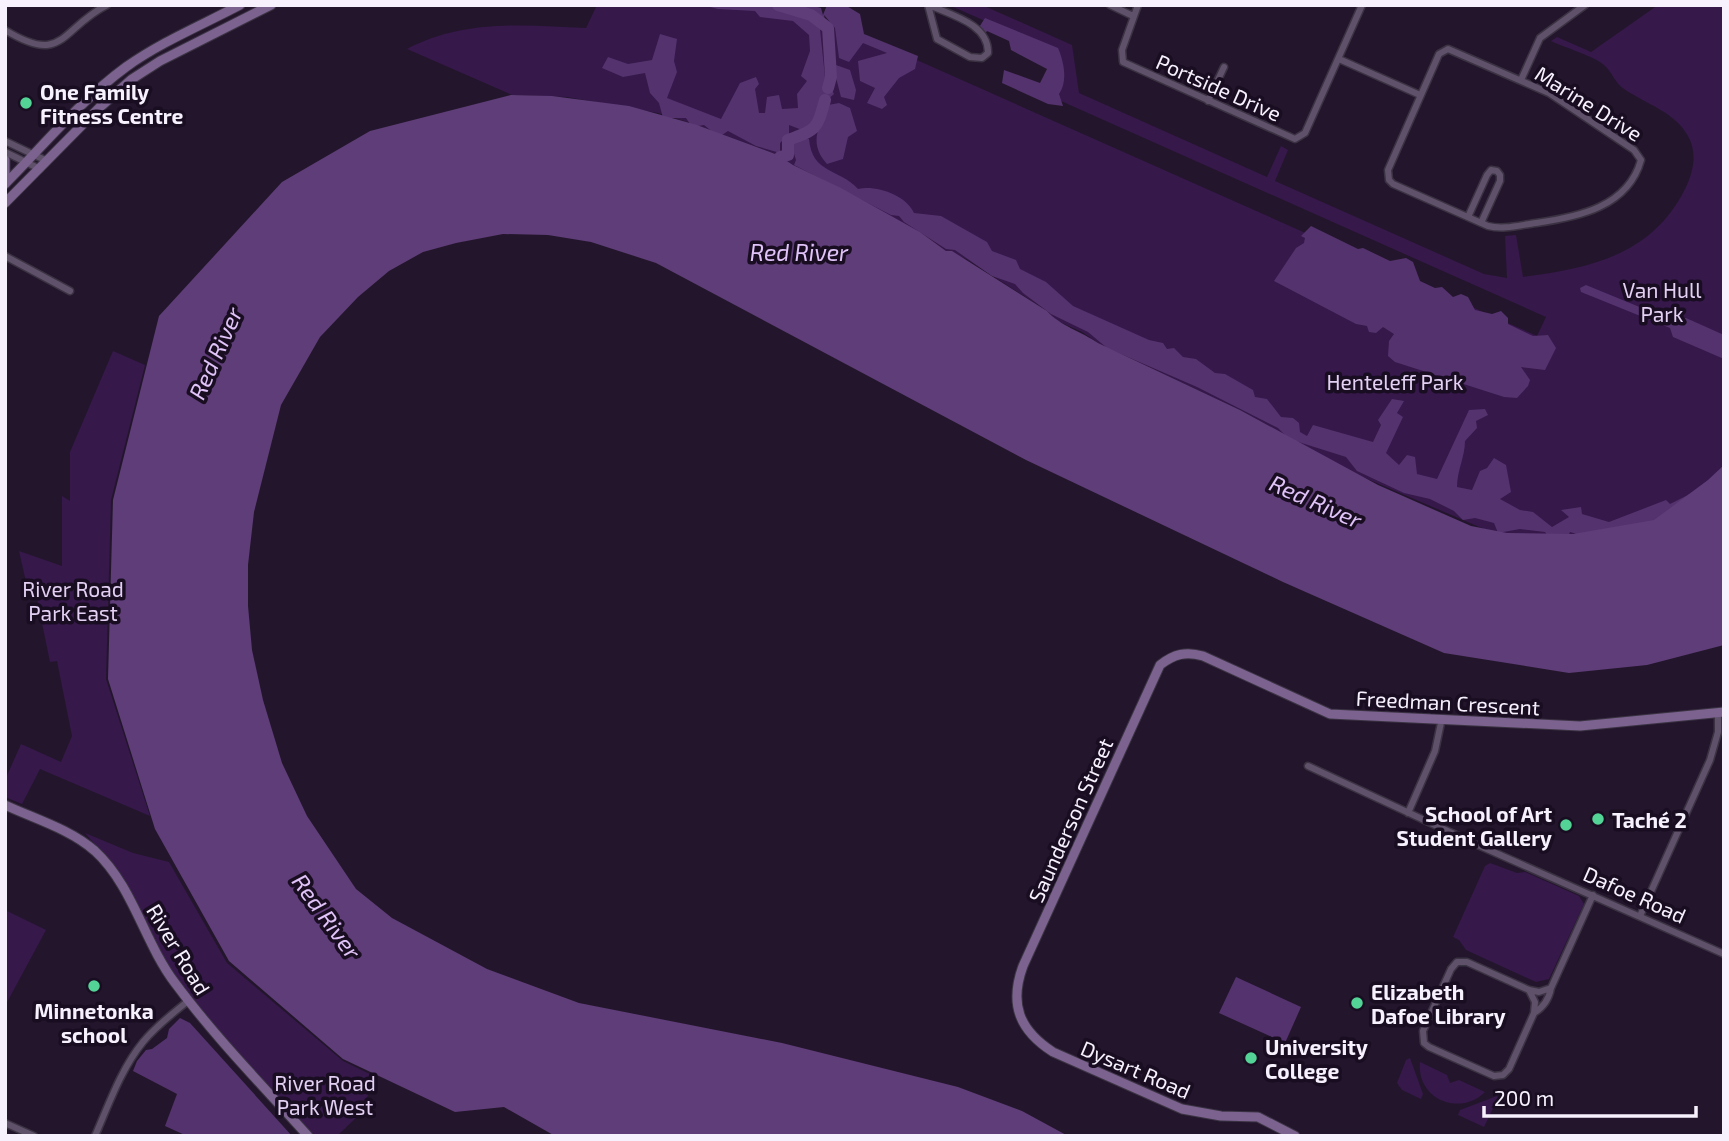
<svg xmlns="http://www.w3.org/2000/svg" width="1729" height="1141" font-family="'Exo 2',sans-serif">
<rect width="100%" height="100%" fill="#23162c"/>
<path fill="#36184b" d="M597,5H793L1537,336L1546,317L1043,93L1060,54L949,5H982L1072,45L1079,93L1267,177L1281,146L1288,150L1275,181L1484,274L1507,278L1505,236L1516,235L1523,277C1591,268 1653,255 1686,187C1694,170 1697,152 1688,136C1675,112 1646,104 1624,89C1615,83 1612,72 1604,65C1596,57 1563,47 1551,41L1557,37L1591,52L1658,5H1724V478L1611,535H1498L1351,472L1240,410L1098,343L1082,332L1053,319L1047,311L1027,298L966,259L946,251L920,232L793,165L778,155L697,125L658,113L567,97L512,95L407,49C463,19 525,25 586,28Z
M113,351L145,365L111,500L106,679L150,816L40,769L22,804L5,797V780L21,744L61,762L72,736L57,661L50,662L36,594L29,595L19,551L62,566V496L70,501V452Z
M85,833L133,853L169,862L227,963L343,1061L374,1076L363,1111L337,1136H312L201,1013L172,975L99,849Z
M1490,863L1517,873L1525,872L1579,896L1584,904L1549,979L1536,982L1466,950L1459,940L1453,937L1485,866Z
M5,910L46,930L5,1006Z
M1410,1058L1423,1094L1421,1099L1402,1090L1397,1083L1406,1060Z
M1420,1062L1447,1075L1450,1083L1459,1080L1485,1092C1460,1117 1416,1099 1420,1062Z
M1497,1096L1498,1098L1484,1127L1458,1115L1460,1110Z"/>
<path fill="#54326d" d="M702,5H811L821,8L823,15L827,5H845L860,14L864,34L918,56L915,69L899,78L884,97L887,105L882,109L867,103L875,88L860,81L858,61L887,53L863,43L849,62L839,58L835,28L824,15L825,21L820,29L825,77L834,94L821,105L816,122L802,130L789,125V134L780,143V153L756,146L728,131L719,137L704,125L692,127L686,118H663L659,103L650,93L645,73L623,77L602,68L608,57L628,64L652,60L660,34L677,39L674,61L677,72L667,98L721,119L740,83L756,77L759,84L755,89L759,113H765L767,97L779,95L782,109L798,108L797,94L807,81L801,76L810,51L809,35L793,21L760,17L755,11L718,9Z
M985,18L1058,48C1064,62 1068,81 1059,94L1063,106L1048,104L1002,83L1004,70L1040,83L1047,69L1011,50L1009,41L987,31L981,39L976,32Z
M836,65L850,70L856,90L854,100L841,97L834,70Z
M839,103L850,108L857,131L848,137L843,159L827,164C808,143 819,127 828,105Z
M797,138L809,139C812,174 839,168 858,189C876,185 906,195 914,213L941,216L987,242L992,251L1016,260L1020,269L1046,282L1073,306L1149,340L1163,343L1167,349L1174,348L1183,357L1196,359L1215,373L1225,374L1253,390L1255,397L1267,399L1281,417L1293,418L1299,423L1300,432L1307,436L1313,425L1373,442L1381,425L1378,420L1392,399L1404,401L1397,413L1403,417L1386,453L1399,465L1407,455L1415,457L1417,474L1437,479L1469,410L1485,409L1488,415L1476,421L1477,428L1465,441C1465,457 1457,470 1457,487L1472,490L1480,471L1487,468L1494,458L1506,465L1511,492L1500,499L1520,510L1533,512L1552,527L1569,517L1561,510L1581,507L1582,514L1609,522L1666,500L1670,504L1700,489L1661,520L1587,537L1570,532L1565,543L1552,542L1545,532L1520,529L1498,533L1494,523L1475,518L1463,520L1454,511L1430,499L1404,493L1357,471L1346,457L1289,439L1278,428L1197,387L1107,348L1088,332L1051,314L1023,293L1015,284L992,276L955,250L946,249L904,222L899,216L891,215L794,165L796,160L790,141Z
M1311,226L1358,249L1363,248L1390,261L1406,258L1413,262L1420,281L1435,288L1442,287L1453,297L1461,294L1468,297L1475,310L1492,314L1501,311L1508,318V324L1533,336L1548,335L1556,348L1545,370L1521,367L1530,380L1528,386L1517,398L1504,397L1395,362L1388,356L1389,341L1394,334L1383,327L1376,333L1369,332L1367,326L1356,324L1274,281L1296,248L1304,243L1305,238L1301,236Z
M1586,285L1664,317L1686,318L1724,335V359L1673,337L1670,328L1581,292L1580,288Z
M1236,977L1301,1007L1285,1043L1219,1013Z
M180,1018L190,1023L292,1136H187L165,1126L177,1094L133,1071L137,1061L146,1050L152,1049L167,1038L169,1029Z"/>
<path fill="#5f3d78" d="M511,95L552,96L629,106L697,125L778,155L793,165L841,188L920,232L946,251H952L1047,311C1059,325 1082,332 1098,343L1240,410L1378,485L1471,526L1507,533L1573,534L1654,520L1708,480L1724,465V645L1647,665L1569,673L1444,653L1283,582L1026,460L656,263L591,242L548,235L503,234L456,243L423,252L389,271L358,297L320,337L281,405L254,512L248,565V606L252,650L263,700L282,763L307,816L356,889L392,918L487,969L579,1003L782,1043L958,1087L1022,1111L1068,1136H555L504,1107L455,1112L343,1059L229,961L155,829L108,679L113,500L159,316L282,182L370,131Z"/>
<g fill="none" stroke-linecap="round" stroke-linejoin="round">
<path stroke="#5f3d78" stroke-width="12" d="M778,5L811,15L828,28L831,77L828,88
M780,157L788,155V140C817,130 817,129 825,100"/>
<g stroke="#3b3343" stroke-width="9">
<path id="street" d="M928,5L937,39L970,57L982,58L988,53C989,24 951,15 929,5
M1110,5L1133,16
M1138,5L1122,50L1123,62L1295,139L1305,133L1362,5
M5,30C64,66 60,29 107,5
M1448,49L1549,93L1634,150L1641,160C1628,207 1578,217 1536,223C1520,225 1504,230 1488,226L1393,184L1389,180L1388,170L1439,54Z
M1339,59L1420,95
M1521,80L1540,38L1585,5
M1208,101L1224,67
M5,141L47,161
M5,152L40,169
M1468,217L1487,175L1491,170L1497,171L1500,175V181L1481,223
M5,256L70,291
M1308,766L1480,846L1724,954
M1408,813L1435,751L1442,718
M1640,916L1710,760L1718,732V713
M1529,990L1535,1002L1534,1013L1509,1069L1503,1075L1494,1076L1429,1047L1424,1043L1423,1031L1451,969L1457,962H1467L1529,990L1539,992L1551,988
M1534,1013C1544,1007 1549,999 1551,988L1593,895
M5,1123L34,1136
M95,1136C109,1104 121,1069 143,1042C156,1026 172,1014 188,1001"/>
</g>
<g stroke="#3b3343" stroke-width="11">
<path id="secondary" d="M5,160V174
M5,184C44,145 81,100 126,67C161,42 202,25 240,5
M5,203L99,108L132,79L160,61L271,5
M5,805C35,819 70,829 95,851C133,886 144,942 175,983C215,1037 263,1086 308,1136
M1295,1136L1258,1117L1221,1116L1182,1109L1053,1052C1019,1030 1009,1004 1023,966L1160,665C1174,654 1186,651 1203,656L1330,714L1580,726L1724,712"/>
</g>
<use href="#street" stroke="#5f516a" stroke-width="6"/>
<use href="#secondary" stroke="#7b628f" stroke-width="9"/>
</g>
<g fill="#54d396" stroke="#190d22" stroke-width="2.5">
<circle cx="26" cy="103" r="7"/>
<circle cx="1598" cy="819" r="7"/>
<circle cx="1566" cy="825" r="7"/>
<circle cx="94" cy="986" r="7"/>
<circle cx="1357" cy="1003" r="7"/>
<circle cx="1251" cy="1058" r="7"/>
</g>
<g text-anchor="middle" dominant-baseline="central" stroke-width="7" stroke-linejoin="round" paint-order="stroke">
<g font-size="21" fill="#f7f1fd" stroke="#190d22">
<text transform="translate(1219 87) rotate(24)">Portside Drive</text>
<text transform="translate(1589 103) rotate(32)">Marine Drive</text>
<text transform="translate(1448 702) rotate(3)">Freedman Crescent</text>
<text transform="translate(1070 820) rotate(-66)">Saunderson Street</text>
<text transform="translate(1635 894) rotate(24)">Dafoe Road</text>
<text transform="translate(179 949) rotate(59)">River Road</text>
<text transform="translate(1136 1069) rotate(23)">Dysart Road</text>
</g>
<g font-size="21" font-weight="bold" fill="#f7f1fd" stroke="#190d22" text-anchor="start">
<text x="40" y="91">One Family<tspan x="40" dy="24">Fitness Centre</tspan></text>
<text x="1552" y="813" text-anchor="end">School of Art<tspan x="1552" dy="24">Student Gallery</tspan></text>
<text x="1612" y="819">Taché 2</text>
<text x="1371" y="991">Elizabeth<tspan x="1371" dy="24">Dafoe Library</tspan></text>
<text x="94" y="1010" text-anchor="middle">Minnetonka<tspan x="94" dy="24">school</tspan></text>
<text x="1265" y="1046">University<tspan x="1265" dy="24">College</tspan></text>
</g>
<g font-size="21" fill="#e3d0f3" stroke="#190d22">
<text x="1662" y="289">Van Hull<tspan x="1662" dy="24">Park</tspan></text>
<text x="1395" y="381">Henteleff Park</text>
<text x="73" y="588">River Road<tspan x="73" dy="24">Park East</tspan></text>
<text x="325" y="1082">River Road<tspan x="325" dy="24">Park West</tspan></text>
</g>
<g font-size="23" font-style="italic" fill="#e0c3f8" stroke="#190d22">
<text x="799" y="252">Red River</text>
<text transform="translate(215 353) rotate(-66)">Red River</text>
<text transform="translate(1316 501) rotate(24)">Red River</text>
<text transform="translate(327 916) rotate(54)">Red River</text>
</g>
</g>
<rect width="1729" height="1141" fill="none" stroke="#f7f1fd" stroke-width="14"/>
<path d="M1484 1106v10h212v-10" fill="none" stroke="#f7f1fd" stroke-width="3.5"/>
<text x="1494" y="1106" font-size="21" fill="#f7f1fd" stroke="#190d22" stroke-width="5" paint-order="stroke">200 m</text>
</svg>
